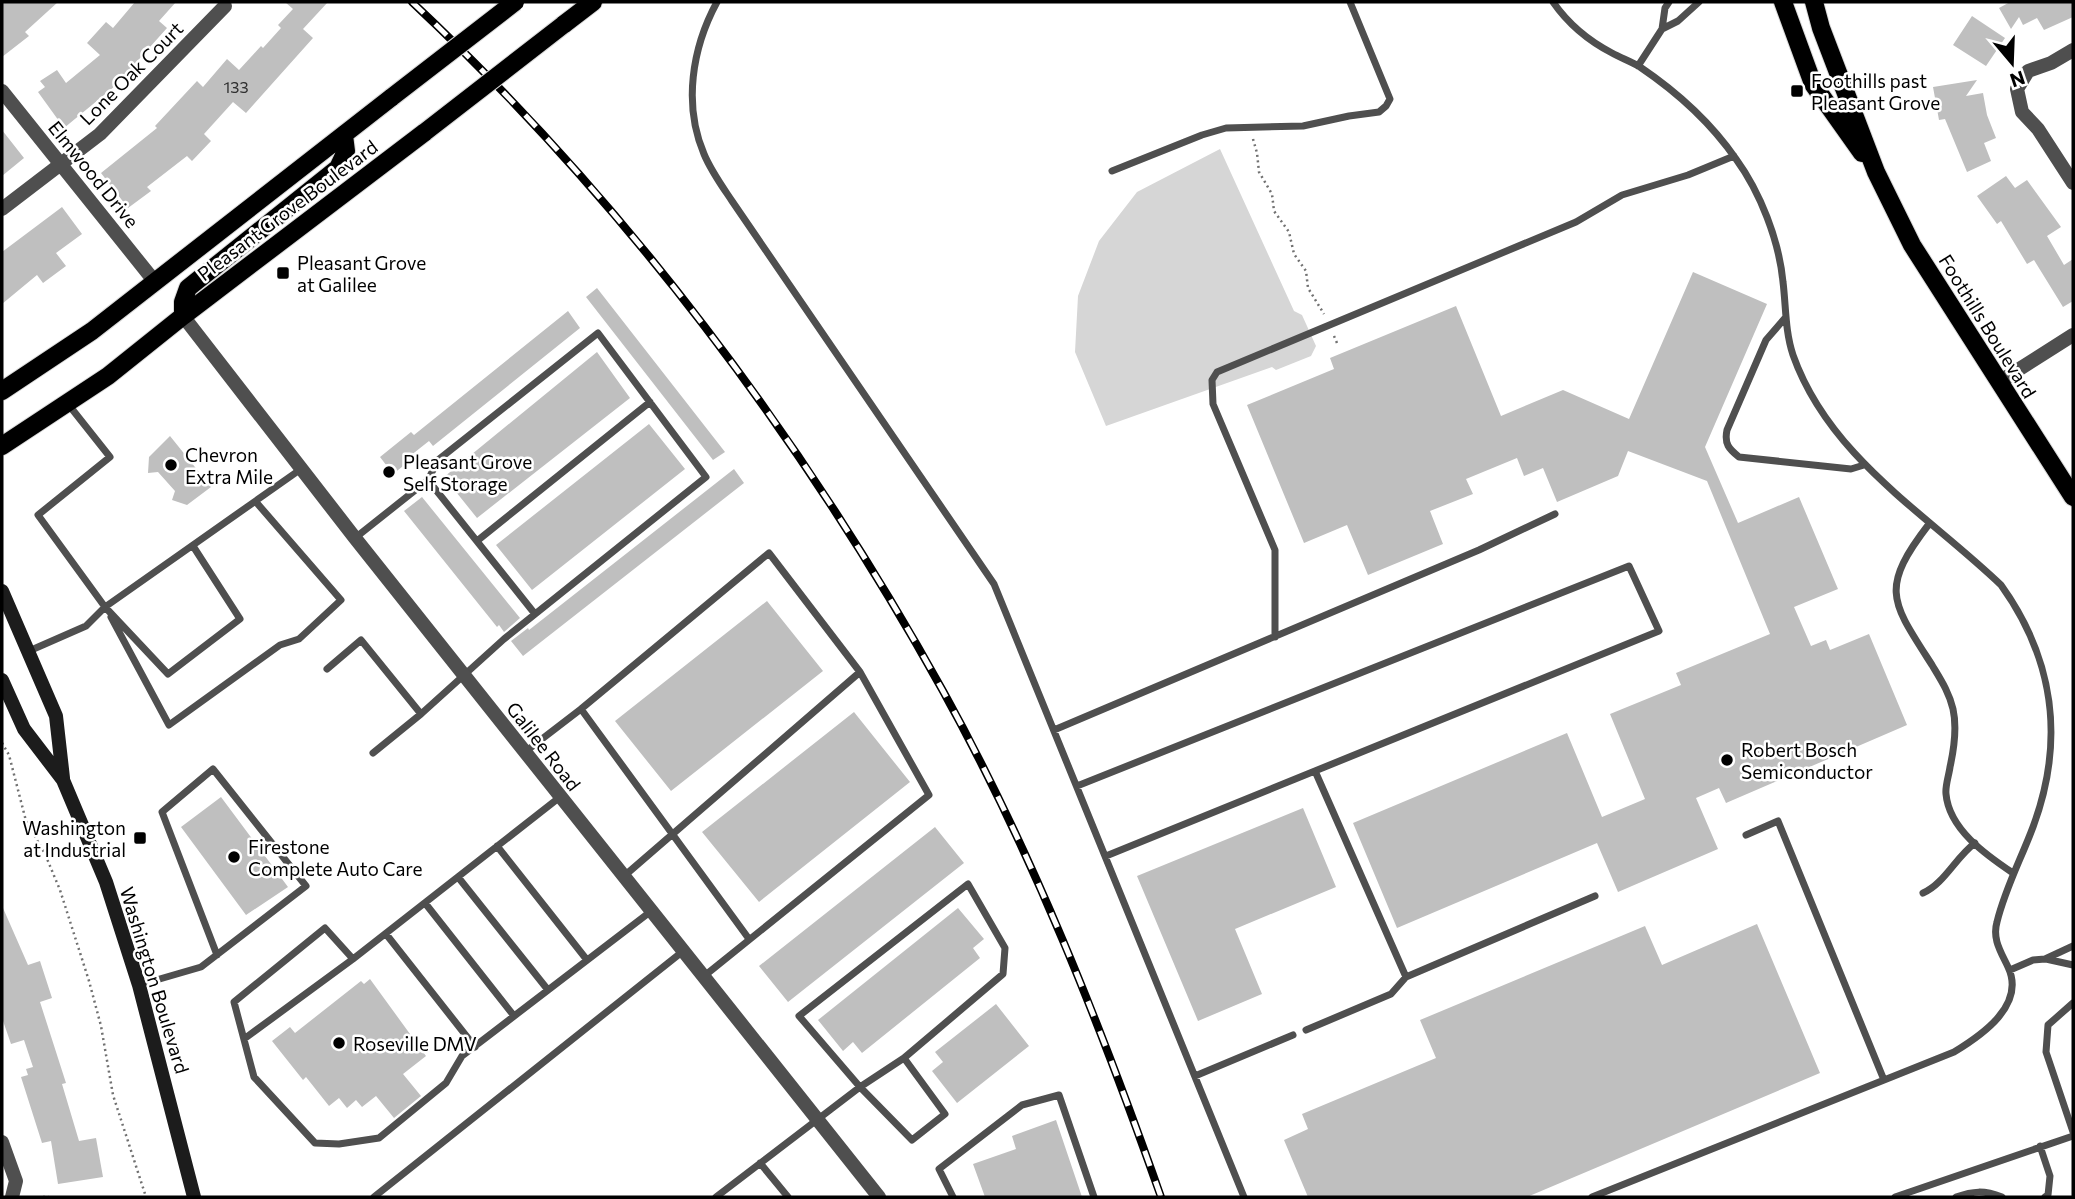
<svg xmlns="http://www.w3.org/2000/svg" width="2075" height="1199" font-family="Commissioner,sans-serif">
<rect width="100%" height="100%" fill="#fff"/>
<path fill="#d6d6d6" d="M1220,149L1294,311L1302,315L1316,346L1311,356L1276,370L1272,367L1106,426L1075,352L1078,296L1099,241L1137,192Z"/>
<path fill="#bfbfbf" d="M2,2H58L25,32L29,36L2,57Z
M135,2H176L159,21L167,28L150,47L115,86L64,128L38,92L45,87L40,81L57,70L66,83L100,55L87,43L106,22L113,28Z
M285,2H328L303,29L313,38L246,113L233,102L204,134L211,141L192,161L187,156L147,187L151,191L128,208L101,173L157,128L155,126L197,81L203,87L227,59L239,70L261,46L263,48L281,28L278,25L293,9Z
M2010,2H2073V17L2044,30L2037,18L2023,25L2019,17L2011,29L1999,8Z
M1972,16L2005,38L1986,66L1953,45Z
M1977,80L1966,96L1983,93L1987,115L1996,138L1984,143L1991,161L1967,172L1945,119L1939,120L1933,87Z
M2,130L24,158L2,176Z
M2006,176L2015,188L2027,180L2061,227L2047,236L2064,265L2073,259V301L2063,307L2034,260L2027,264L2001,221L1997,224L1977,196Z
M62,207L82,234L56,253L66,266L43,283L37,275L2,304V252Z
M1693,272L1767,304L1705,447L1738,523L1799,497L1838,589L1794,607L1811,646L1826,640L1830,650L1869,634L1907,725L1726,803L1719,788L1696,798L1718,849L1618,892L1597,843L1397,928L1353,823L1567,733L1602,817L1645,799L1610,714L1681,685L1676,673L1770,634L1707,481L1628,451L1618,476L1557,502L1543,468L1524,476L1517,458L1466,479L1473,494L1430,511L1443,544L1368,575L1347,525L1304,543L1247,405L1334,369L1330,358L1456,306L1501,416L1563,390L1629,419Z
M597,288L725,452L713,460L586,297Z
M568,311L580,328L433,446L429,441L410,456L412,459L393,474L380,457L411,432L414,435Z
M597,352L630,398L477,518L444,477Z
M649,424L685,469L532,590L496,545Z
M170,436L211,487L187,505L172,500L175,491L158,472L148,473L149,457Z
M734,469L744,483L523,656L511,641L528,628L529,630Z
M422,497L520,618L504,632L499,625L497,627L404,511Z
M767,601L823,671L671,791L615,721Z
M854,712L910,782L759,902L702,832Z
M221,797L288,887L246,915L181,827Z
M1303,808L1336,887L1235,929L1262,994L1198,1021L1137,876Z
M935,827L964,863L788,1002L759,966Z
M3,908L28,965L40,961L52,998L40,1002L66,1083L62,1084L79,1141L96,1138L103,1177L58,1184L51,1141L42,1143L21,1077L28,1075L26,1069L33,1067L24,1040L11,1044L2,1018Z
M958,908L984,939L973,948L980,958L862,1053L853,1042L843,1051L818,1020Z
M1757,924L1820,1073L1527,1197H1308L1284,1140L1308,1129L1302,1114L1436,1058L1420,1020L1645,926L1662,965Z
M370,979L426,1056L403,1074L421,1096L394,1118L376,1096L362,1107L356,1100L347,1108L339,1098L329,1106L306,1077L303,1080L272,1041L290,1027L295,1033L361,981L364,984Z
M996,1004L1029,1046L957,1103L932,1071L943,1062L935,1052Z
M1056,1120L1082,1197H985L973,1164L1016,1149L1012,1136Z"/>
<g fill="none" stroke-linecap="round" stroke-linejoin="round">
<g stroke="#dbdbdb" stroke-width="20">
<path id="primary" d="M1783,2L1813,84L1862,153
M1814,2L1821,28L1876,172L1912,245L2073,497
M563,25L593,2
M183,316V302L188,288L338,168L346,151L344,135
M2,391L92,331L392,97
M2,446L108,376L183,316L425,132"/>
</g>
<path stroke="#717171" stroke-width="2.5" stroke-dasharray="2 3.5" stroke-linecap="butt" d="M1253,139L1257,153L1259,172L1272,194L1274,211L1289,232L1294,254L1306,271L1308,288L1324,314
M1334,336L1337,343
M2,743L9,755L26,821L45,854L60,890L89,981L101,1026L113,1095L146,1197
M43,1197H49"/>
<path stroke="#4f4f4f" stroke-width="7" d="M717,2C692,48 683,105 704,154C711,171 722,186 732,201L994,584L1244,1197
M1553,2C1569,25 1587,40 1612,53C1621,58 1632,62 1640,67C1677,92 1711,123 1736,159C1760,192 1779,240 1783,282C1786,306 1785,331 1793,355C1829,457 1927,514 2001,585C2054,659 2065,741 2033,827C2021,859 2005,889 1997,922C1992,939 2001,952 2008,967C2026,1005 1982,1035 1954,1052L1592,1197
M1662,29L1678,21L1699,2
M1638,66L1662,29L1665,8L1669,2
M1112,171L1202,135L1226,128L1303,126L1349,116L1379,112L1386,106L1390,99L1350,2
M1785,318L1766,340L1727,430C1724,444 1729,449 1739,457L1851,469L1864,465
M68,404L110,457L38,515L105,607L168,674L240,619L193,546
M428,480L535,614
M1929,524C1879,589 1891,601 1932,665C1941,680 1949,692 1953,709C1957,727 1954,749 1950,767C1949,775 1945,786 1946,794C1949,829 1986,855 2013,873
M477,541L650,402
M111,617L169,725L280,645L299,639L341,600L256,502
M1275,637V550L1213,404L1212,380L1217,372L1576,222L1622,195L1688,175L1734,156
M29,651L86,626L105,607L301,469
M327,669L361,640L421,714L504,639L706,477L598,333L438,460L428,480L355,538
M581,709L769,553L860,672
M1054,730L1479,550L1555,514
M525,752L581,709L749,939
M373,753L421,714
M1315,771L1406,977L1595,896
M1077,786L1629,566L1659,631L1106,856
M560,797L353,959L325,928L234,1002L254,1077L315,1143L339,1144L379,1138L446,1083L462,1056L650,912
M1746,835L1778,821L1884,1080
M497,846L587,960
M458,877L548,990
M623,877L860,672L929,795L703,977
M1923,893C1944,884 1956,857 1975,843
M425,903L514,1016
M386,934L475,1047
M2046,959L2073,965
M2010,970L2033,960L2045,959L2073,946
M139,985L201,967L306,886L213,769L162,812L217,955
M2073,1003L2048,1025L2046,1052L2073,1132
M1306,1030L1391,994L1406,977
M244,1039L353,959
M1195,1076L1293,1035
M2040,1146L2050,1176L2048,1195L2045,1197
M760,1163L788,1197
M374,1197L682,952
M716,1197L860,1087L904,1058L1003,974L1005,948L968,884L799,1016L860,1087L912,1140L945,1114L904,1058
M953,1197L939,1169L1022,1105L1059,1095L1094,1197
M1895,1197L2073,1136
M1956,1197C1973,1191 1984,1190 2002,1197"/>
<path stroke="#4f4f4f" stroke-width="14" d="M2073,50L2051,63L2028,71L2017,89L2022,112L2038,129L2073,183
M2,91L155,282
M2,209L100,134L225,6
M183,316L355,538L879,1197
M1999,382L2073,335
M2,1142L16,1181L12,1197"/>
<path stroke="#1c1c1c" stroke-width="14" d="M2,591L56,716L63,778
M2,680L24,729L63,780L106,882L139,985L194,1197"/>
<use href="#primary" stroke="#000" stroke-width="18"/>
<g stroke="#000" stroke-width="8">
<path id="rail" d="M412,2C624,201 802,437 943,691C1032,852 1100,1024 1161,1197"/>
</g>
<use href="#rail" stroke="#fff" stroke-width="5" stroke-dasharray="16" stroke-linecap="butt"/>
<g stroke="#dbdbdb" stroke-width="20" stroke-linecap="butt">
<path id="primary-bridge" d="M392,97L515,2
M425,132L563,25"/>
</g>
<use href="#primary-bridge" stroke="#000" stroke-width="18"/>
</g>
<g fill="#000" stroke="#fff" stroke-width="2.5">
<rect x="1790" y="84" width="14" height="14" rx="3.5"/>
<rect x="276" y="266" width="14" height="14" rx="3.5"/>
<circle cx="171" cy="465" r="7"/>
<circle cx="389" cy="472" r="7"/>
<circle cx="1727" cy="760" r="7"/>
<rect x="133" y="831" width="14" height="14" rx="3.5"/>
<circle cx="234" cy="857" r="7"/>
<circle cx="339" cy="1043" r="7"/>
</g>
<g text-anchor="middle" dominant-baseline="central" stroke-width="5" stroke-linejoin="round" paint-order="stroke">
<g font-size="16" fill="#303030">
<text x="236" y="86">133</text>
</g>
<g font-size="19" fill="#000" stroke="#fff">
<text transform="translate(131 73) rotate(-45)">Lone Oak Court</text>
<text transform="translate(94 174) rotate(51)">Elmwood Drive</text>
<text transform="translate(287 210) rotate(-37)">Pleasant Grove Boulevard</text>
<text transform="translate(1988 326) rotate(58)">Foothills Boulevard</text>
<text transform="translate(544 746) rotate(52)">Galilee Road</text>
<text transform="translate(155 980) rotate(73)">Washington Boulevard</text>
</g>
<g font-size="19" fill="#000" stroke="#fff" text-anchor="start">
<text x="1811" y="80">Foothills past<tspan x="1811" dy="22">Pleasant Grove</tspan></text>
<text x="297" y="262">Pleasant Grove<tspan x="297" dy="22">at Galilee</tspan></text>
<text x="185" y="454">Chevron<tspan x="185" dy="22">Extra Mile</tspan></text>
<text x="403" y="461">Pleasant Grove<tspan x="403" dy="22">Self Storage</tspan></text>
<text x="1741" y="749">Robert Bosch<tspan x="1741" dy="22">Semiconductor</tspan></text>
<text x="126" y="827" text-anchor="end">Washington<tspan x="126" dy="22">at Industrial</tspan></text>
<text x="248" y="846">Firestone<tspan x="248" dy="22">Complete Auto Care</tspan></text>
<text x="353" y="1043">Roseville DMV</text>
</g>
</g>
<rect width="2075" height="1199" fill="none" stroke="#000000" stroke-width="7"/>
<g transform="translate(2012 63) rotate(161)" stroke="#ffffff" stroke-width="5" paint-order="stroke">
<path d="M0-5L12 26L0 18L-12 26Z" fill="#000000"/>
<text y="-10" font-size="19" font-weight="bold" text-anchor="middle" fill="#000000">N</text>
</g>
</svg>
